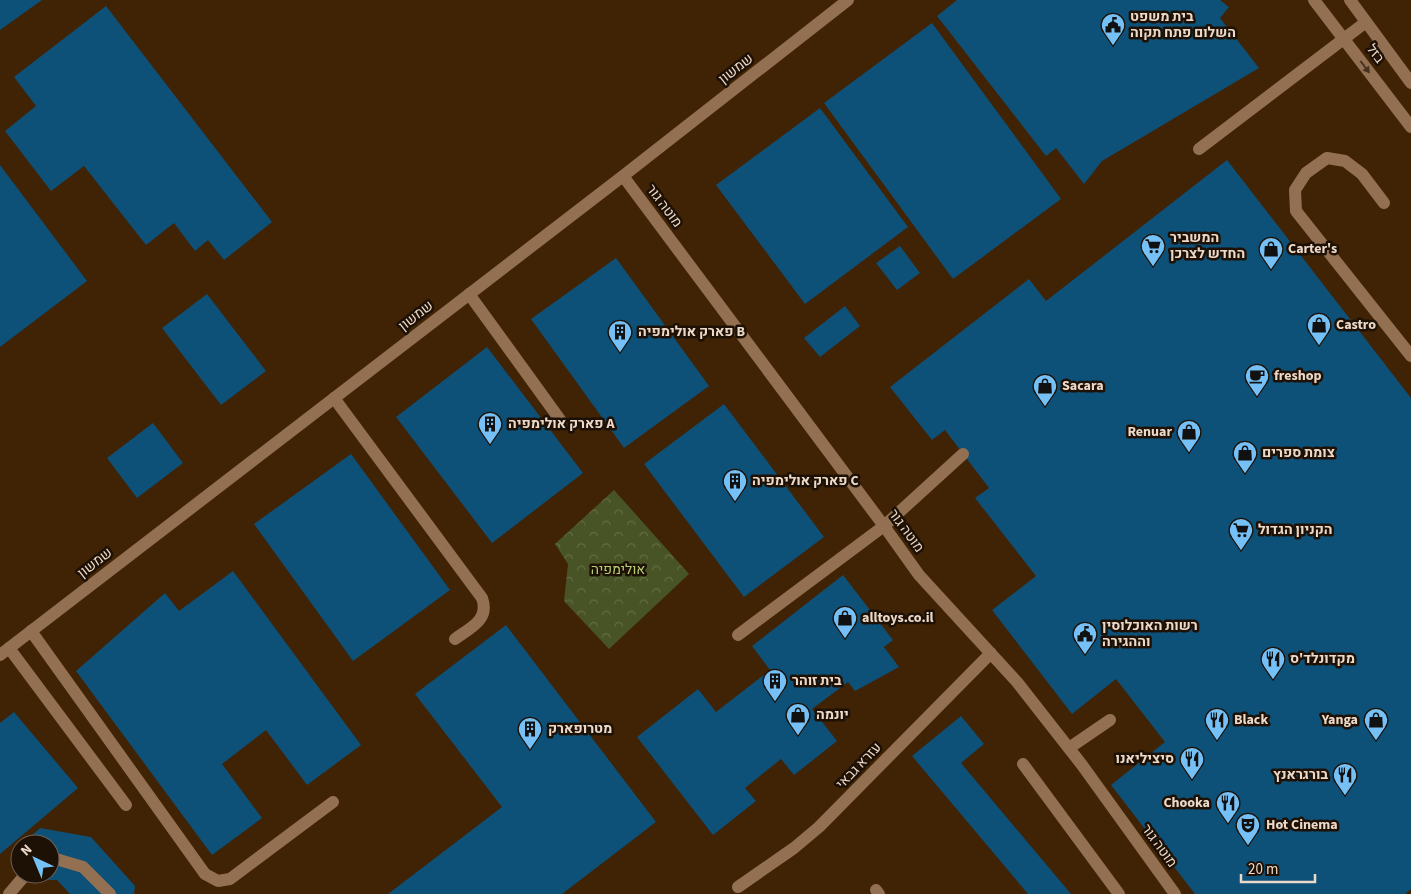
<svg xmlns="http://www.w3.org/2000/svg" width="1411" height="894" font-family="'Source Sans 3',Heebo,sans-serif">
<defs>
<pattern id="forest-crowns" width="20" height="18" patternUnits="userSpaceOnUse" patternTransform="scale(1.25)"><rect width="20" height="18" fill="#485425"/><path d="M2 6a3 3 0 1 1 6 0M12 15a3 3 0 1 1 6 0" fill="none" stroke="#636c43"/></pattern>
</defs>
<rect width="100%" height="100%" fill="#402304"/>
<path fill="url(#forest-crowns)" d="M614,490L689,574L609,649L564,601L568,564L555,544Z"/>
<path fill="#0d5078" d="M0,0H42L0,30Z
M957,0H1220L1229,7L1220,18L1259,68L1102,161L1084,184L1056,148L1046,156L937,16Z
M106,6L272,222L224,260L208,240L195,251L174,223L146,245L84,166L51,191L5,131L36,106L14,77Z
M932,23L1061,199L953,279L824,103Z
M820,108L908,227L805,304L716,185Z
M1227,160L1411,398V889L1405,894H1195L1111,785L1165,742L1116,679L1072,714L992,610L1036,576L975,498L989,488L945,430L932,440L890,387L1029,279L1046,301Z
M0,165L87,281L0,347Z
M900,246L920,273L897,290L876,263Z
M616,258L709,386L624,448L531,319Z
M207,294L266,371L221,405L162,328Z
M845,306L860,326L820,357L804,338Z
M487,347L583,473L492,543L396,417Z
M724,404L824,537L744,597L644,464Z
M153,423L183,463L137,498L107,458Z
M351,454L450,590L353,661L254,524Z
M233,571L361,745L307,785L266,730L222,764L262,818L212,855L76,671L165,593L179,611Z
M843,575L893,640L884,647L899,667L855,691L848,682L812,709L837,741L794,775L781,759L745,788L756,801L713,835L637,737L698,689L716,712L770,670L752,646Z
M506,625L656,822L562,894H388L502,807L415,694Z
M14,712L78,788L0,854V723Z
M961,716L984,744L961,763L1071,894H1028L912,756Z
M40,828L91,837L135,886L134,894H70L57,880H18V854H20V874H50V844H22Z"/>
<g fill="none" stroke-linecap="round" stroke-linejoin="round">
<path stroke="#937052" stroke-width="12" d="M1199,149L1366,22
M1384,203L1362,174L1345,161L1327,158L1306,173L1295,190L1296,211L1411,356
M469,294L561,421
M334,398L482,598C490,620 470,628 455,639
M31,631L205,874L218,881L230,879L333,802
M738,635L884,526L963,454
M9,648L126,805
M1069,748L1110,720
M1023,764L1119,894
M50,860L56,859L83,867L110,894
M876,890L879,894
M9,894L26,874"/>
<path stroke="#937052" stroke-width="12" d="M623,176L884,526L919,575L1017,682L1082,765L1175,894
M0,655L623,176L848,0
M738,887L794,848L819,827L991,653"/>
<path stroke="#937052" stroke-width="12" d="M1314,0L1411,127
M1350,0L1411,83"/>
</g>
<defs><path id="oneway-solid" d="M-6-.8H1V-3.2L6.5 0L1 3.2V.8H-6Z" transform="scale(1.25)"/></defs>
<use fill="#463220" href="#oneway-solid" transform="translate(1365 67) rotate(53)"/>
<defs>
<g id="civic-pin" transform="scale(1.25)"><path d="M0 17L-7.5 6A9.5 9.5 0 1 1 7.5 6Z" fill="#75c0f6" stroke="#1d1005"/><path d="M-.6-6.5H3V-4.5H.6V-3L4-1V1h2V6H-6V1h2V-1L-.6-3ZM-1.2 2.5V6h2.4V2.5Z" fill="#111"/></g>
<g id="supermarket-pin" transform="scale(1.25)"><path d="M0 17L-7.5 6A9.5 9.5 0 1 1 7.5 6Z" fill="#75c0f6" stroke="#1d1005"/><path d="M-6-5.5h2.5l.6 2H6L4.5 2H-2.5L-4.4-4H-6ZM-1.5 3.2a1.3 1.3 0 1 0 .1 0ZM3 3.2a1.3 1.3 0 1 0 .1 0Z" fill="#111"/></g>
<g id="shop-pin" transform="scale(1.25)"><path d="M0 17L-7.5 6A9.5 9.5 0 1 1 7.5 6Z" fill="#75c0f6" stroke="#1d1005"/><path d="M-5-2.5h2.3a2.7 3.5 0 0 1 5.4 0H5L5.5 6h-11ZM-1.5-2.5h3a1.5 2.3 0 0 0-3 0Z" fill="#111"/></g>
<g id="building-pin" transform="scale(1.25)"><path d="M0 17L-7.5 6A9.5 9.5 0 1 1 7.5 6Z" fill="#75c0f6" stroke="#1d1005"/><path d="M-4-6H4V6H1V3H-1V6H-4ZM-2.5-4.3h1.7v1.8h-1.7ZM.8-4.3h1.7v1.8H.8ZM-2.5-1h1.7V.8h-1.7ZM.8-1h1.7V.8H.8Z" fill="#111"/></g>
<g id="cafe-pin" transform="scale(1.25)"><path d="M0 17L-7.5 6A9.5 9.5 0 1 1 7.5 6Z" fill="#75c0f6" stroke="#1d1005"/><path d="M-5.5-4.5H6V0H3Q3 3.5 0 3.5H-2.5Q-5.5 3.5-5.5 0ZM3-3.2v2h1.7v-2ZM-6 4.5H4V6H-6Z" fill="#111"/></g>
<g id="restaurant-pin" transform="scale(1.25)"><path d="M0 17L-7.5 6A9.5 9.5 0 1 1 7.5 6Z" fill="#75c0f6" stroke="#1d1005"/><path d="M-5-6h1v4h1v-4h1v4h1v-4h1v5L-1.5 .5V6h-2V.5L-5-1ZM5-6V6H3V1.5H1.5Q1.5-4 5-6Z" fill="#111"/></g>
<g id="theatre-pin" transform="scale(1.25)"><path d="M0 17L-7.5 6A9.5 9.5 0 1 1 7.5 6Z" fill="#75c0f6" stroke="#1d1005"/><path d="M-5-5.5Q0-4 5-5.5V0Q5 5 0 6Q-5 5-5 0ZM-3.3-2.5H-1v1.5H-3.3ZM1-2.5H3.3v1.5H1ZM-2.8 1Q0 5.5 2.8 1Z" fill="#111"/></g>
</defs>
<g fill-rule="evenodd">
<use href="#civic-pin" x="1113" y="25"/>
<use href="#supermarket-pin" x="1153" y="246"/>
<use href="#shop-pin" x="1271" y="249"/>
<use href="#shop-pin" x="1319" y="325"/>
<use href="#building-pin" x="620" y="332"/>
<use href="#cafe-pin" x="1257" y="376"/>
<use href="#shop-pin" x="1045" y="386"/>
<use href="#building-pin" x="490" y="424"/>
<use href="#shop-pin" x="1189" y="432"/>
<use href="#shop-pin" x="1245" y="453"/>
<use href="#building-pin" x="735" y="481"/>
<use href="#supermarket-pin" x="1241" y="530"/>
<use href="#shop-pin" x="845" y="618"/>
<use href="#civic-pin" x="1085" y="634"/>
<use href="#restaurant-pin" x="1273" y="659"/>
<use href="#building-pin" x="775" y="681"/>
<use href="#shop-pin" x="798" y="715"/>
<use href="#restaurant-pin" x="1217" y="720"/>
<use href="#shop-pin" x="1376" y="720"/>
<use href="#building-pin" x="530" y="729"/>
<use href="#restaurant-pin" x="1192" y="759"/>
<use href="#restaurant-pin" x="1345" y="775"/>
<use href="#restaurant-pin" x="1228" y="803"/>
<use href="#theatre-pin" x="1248" y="825"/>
</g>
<g text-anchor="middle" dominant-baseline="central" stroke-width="5" stroke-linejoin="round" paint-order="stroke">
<g font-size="14" font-weight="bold" fill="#edd9c9" stroke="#1d1005" text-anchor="start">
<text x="1130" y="17">בית משפט<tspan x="1130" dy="16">השלום פתח תקוה</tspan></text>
<text x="1170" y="238">המשביר<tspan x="1170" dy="16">החדש לצרכן</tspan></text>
<text x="1288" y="249">Carter's</text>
<text x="1336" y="325">Castro</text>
<text x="638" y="332">פארק אולימפיה B</text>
<text x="1274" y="376">freshop</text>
<text x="1062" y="386">Sacara</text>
<text x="508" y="424">פארק אולימפיה A</text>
<text x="1172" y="432" text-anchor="end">Renuar</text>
<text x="1262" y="453">צומת ספרים</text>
<text x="752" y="481">פארק אולימפיה C</text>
<text x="1258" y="530">הקניון הגדול</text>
<text x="862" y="618">alltoys.co.il</text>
<text x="1102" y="626">רשות האוכלוסין<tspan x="1102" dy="16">וההגירה</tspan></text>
<text x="1290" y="659">מקדונלד'ס</text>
<text x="792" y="681">בית זוהר</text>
<text x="816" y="715">יונמה</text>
<text x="1234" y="720">Black</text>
<text x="1358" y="720" text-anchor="end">Yanga</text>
<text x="548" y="729">מטרופארק</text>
<text x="1174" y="759" text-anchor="end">סיציליאנו</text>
<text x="1328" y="775" text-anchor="end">בורגראנץ</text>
<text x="1210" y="803" text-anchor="end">Chooka</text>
<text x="1266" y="825">Hot Cinema</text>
</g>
<g font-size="14" fill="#edd9c9" stroke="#1d1005">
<text transform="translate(1375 54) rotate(53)">בזל</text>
<text transform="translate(736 69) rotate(-38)">שמשון</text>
<text transform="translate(664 206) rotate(53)">מוטה גור</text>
<text transform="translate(416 316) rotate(-38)">שמשון</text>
<text transform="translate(906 531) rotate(54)">מוטה גור</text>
<text transform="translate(95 563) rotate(-38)">שמשון</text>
<text transform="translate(859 766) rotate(-46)">עזרא גבאי</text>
<text transform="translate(1159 846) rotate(54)">מוטה גור</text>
</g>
<g font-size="14" fill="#b7d074" stroke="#1d1005">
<text x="618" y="570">אולימפיה</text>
</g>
</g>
<g transform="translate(35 859) rotate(316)"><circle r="24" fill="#1d1005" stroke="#706053"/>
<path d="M0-4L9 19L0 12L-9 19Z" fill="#75c0f6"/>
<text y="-8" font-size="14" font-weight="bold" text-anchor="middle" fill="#edd9c9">N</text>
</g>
<path d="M1241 874v8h74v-8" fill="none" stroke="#edd9c9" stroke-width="2.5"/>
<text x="1248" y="874" font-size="15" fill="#edd9c9" stroke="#1d1005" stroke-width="4" paint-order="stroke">20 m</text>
</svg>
